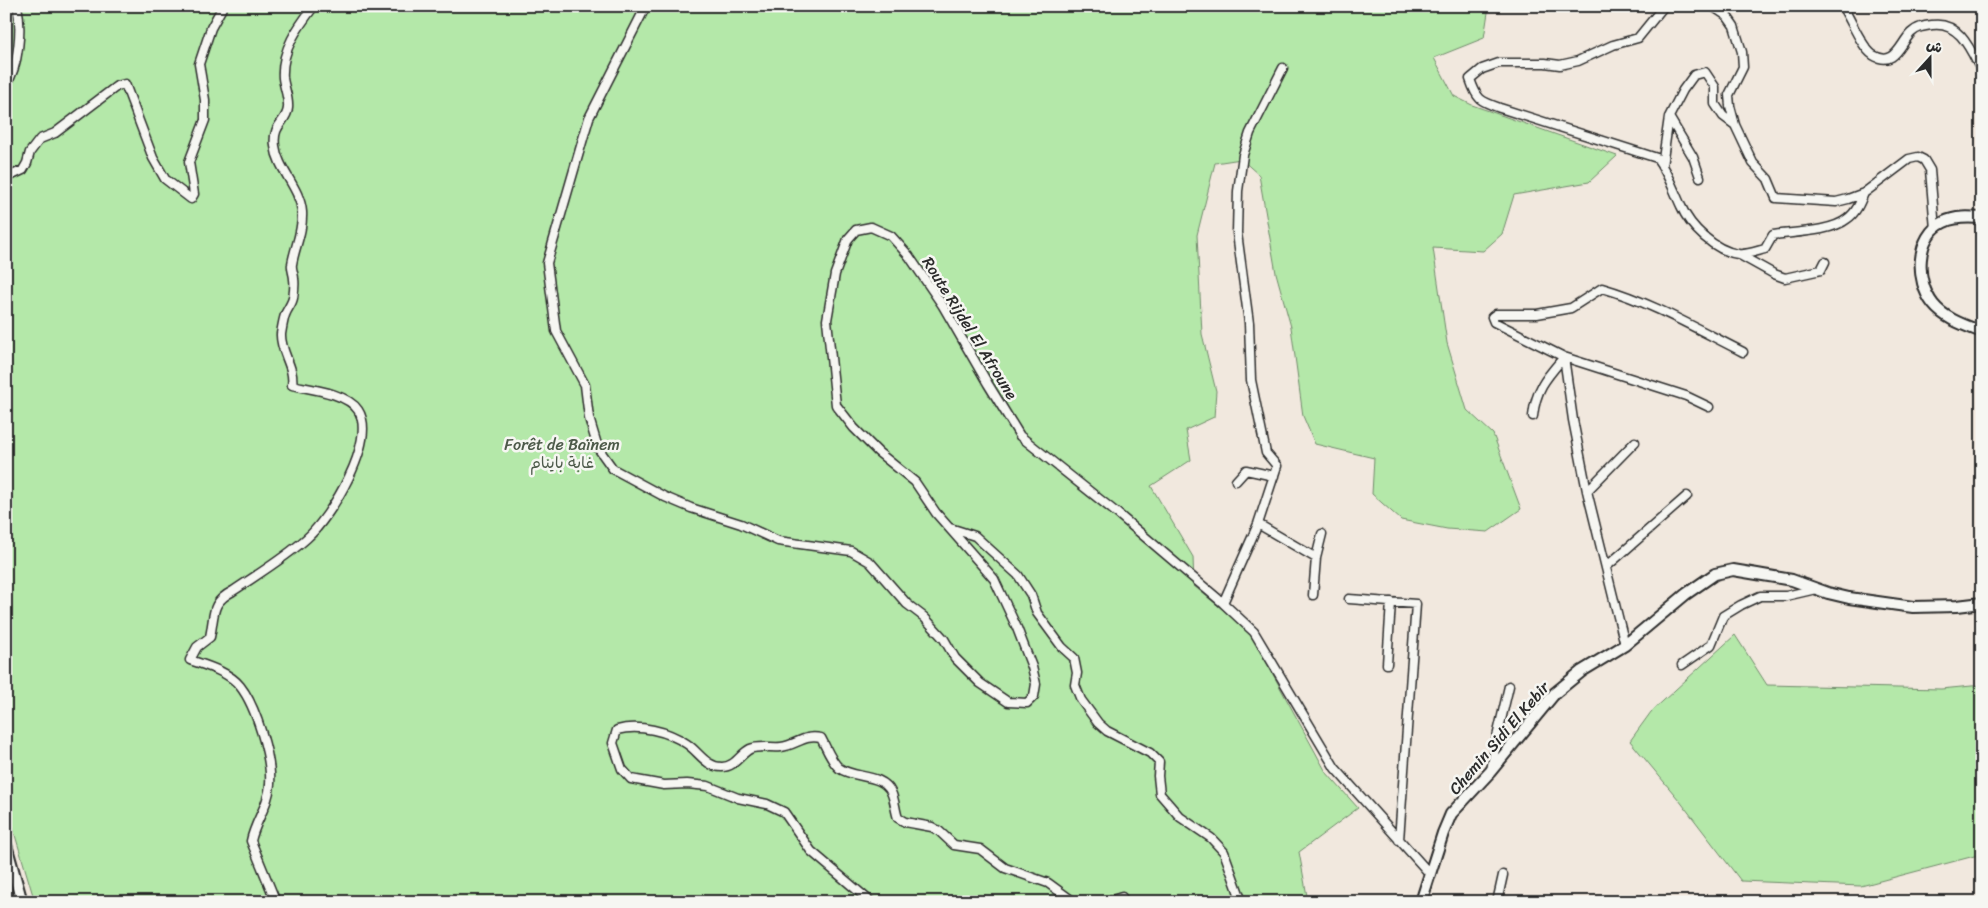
<svg xmlns="http://www.w3.org/2000/svg" width="1988" height="908" font-family="Sriracha,'Playpen Sans Arabic',sans-serif">
<rect width="100%" height="100%" fill="#f1e8de"/>
<filter id="ink" filterUnits="userSpaceOnUse"><feTurbulence type="fractalNoise" baseFrequency=".02" numOctaves="2"/><feDisplacementMap in="SourceGraphic" scale="10" xChannelSelector="R" yChannelSelector="G"/><feConvolveMatrix kernelMatrix="1 2 1 2 8 2 1 2 1" color-interpolation-filters="sRGB"/></filter>
<g filter="url(#ink)">
<path fill="#b4e8a9" stroke="#708a6a" d="M6,6H1489L1484,38L1434,58L1454,96L1472,105L1617,156L1589,182L1514,195L1502,234L1483,251L1433,248L1447,343L1467,410L1493,434L1521,509L1488,532L1447,529L1401,520L1372,494L1374,458L1315,444L1303,416L1291,327L1276,273L1259,175L1241,159L1215,163L1197,235L1202,334L1216,391L1214,417L1186,430L1191,460L1151,486L1193,557L1194,586L1250,632L1326,772L1358,808L1299,852L1307,896L1312,902H35L6,805Z
M1735,635L1767,685L1941,689L1982,685V854L1861,886L1741,881L1679,800L1630,741L1651,712Z"/>
<g fill="none" stroke-linecap="round" stroke-linejoin="round">
<g stroke="#2b2b2b" stroke-width="11">
<path id="minor" d="M646,6L589,118L547,263L556,331L585,385L589,418L598,448L613,469L665,497L691,508L741,524L778,541L851,551L870,562L907,604L924,617L944,639L955,658L980,683L1008,702L1027,703L1034,696L1036,684L1032,667L1017,628L994,579L936,513L915,482L878,452L854,428L836,405L827,320L835,274L848,239L856,230L871,227L891,236L909,256L943,306L988,384L1020,436L1118,514L1223,603
M1664,6L1638,38L1613,45L1578,61L1560,65L1545,63H1499L1482,69L1470,79C1477,100 1480,101 1500,108L1657,158C1668,173 1673,189 1681,206C1690,227 1715,251 1738,254C1747,255 1757,251 1765,249L1773,235C1793,232 1831,232 1847,219C1856,213 1860,203 1864,193
M1712,6L1727,16L1734,26L1742,52L1743,67L1729,95L1730,106L1735,125L1753,163L1768,179L1776,198L1836,202L1848,199L1864,193L1909,159L1918,157L1924,160L1930,170L1935,229
M1842,6C1851,19 1861,47 1873,55C1895,68 1900,44 1911,33C1917,27 1924,26 1932,25C1960,21 1971,51 1982,72
M1283,68L1250,133L1243,155L1238,191L1237,233L1249,323L1251,380L1266,453L1277,466L1258,524L1223,603L1254,632L1335,768L1430,874
M6,85C19,66 22,28 17,6
M1669,117L1693,157L1700,177
M1662,166L1669,117L1683,90L1694,75L1705,72L1715,87V104L1723,116L1735,125
M6,178L23,170L27,163L30,152L40,139L55,133L117,86L125,84L153,158L165,179L191,199L194,194L189,162L205,120V100L199,64L211,28L223,6
M1738,254L1774,274L1785,278L1821,270L1825,262
M1564,357L1573,420L1587,491L1625,645
M1709,407L1686,396L1564,357L1494,322L1492,317L1496,314H1537L1571,308L1602,288C1651,302 1697,329 1743,352
M1533,416C1536,388 1547,377 1564,357
M1236,481L1246,470L1274,476
M1587,491L1635,442
M1258,524L1316,558
M950,528L975,536L1018,575L1031,595L1037,613L1062,647L1074,658L1077,673L1075,685L1081,700L1098,723L1107,731L1150,753L1159,762L1158,776L1160,794L1180,817L1211,838L1224,852L1242,902
M1606,567L1687,496
M1313,595L1316,558L1322,534
M1349,599L1416,604L1399,840
M1387,664L1391,602
M1682,665L1711,645L1723,616L1741,605L1760,596H1786L1816,589
M1491,771L1497,737L1509,686
M276,902L251,841C255,821 269,805 270,784C272,759 256,706 240,686C229,672 207,666 190,660L197,647L210,637C215,614 210,603 233,591C258,574 285,558 307,538C330,518 378,440 358,410C347,393 310,389 292,385C295,367 280,352 281,334C282,328 283,321 285,315C287,309 292,304 293,298C294,292 295,285 294,279C294,274 291,269 292,264C295,246 303,232 302,212C300,187 278,170 275,146C272,124 287,122 288,108C289,98 284,87 283,78C281,50 298,27 314,6
M871,902L811,851L784,812L767,804L738,798L708,786L687,784L664,785L631,779L622,769L613,743L617,730C639,724 668,731 687,744C699,752 706,767 722,767C735,767 740,754 750,749C758,745 772,748 781,747C797,745 804,734 821,738C826,747 831,761 839,768C854,779 882,773 891,792C895,800 895,810 898,818L905,822L932,827L939,831L954,845L980,849L1005,868L1048,883L1074,902
M1106,902L1122,897L1125,902
M1497,902L1503,875"/>
</g>
<g stroke="#2b2b2b" stroke-width="14">
<path id="tertiary" d="M1982,218C1970,217 1955,216 1944,222C1915,236 1915,281 1933,304C1945,319 1964,325 1982,332
M6,845L22,902
M1421,902L1443,833L1451,814L1490,772L1555,693L1582,671L1625,645L1686,594L1715,574L1733,570L1757,574L1792,580L1828,593L1849,598L1913,607L1957,606L1982,603"/>
</g>
<use href="#minor" stroke="#f6f6f2" stroke-width="8"/>
<use href="#tertiary" stroke="#f6f6f2" stroke-width="10"/>
</g>
</g>
<g text-anchor="middle" dominant-baseline="central" stroke-width="5" stroke-linejoin="round" paint-order="stroke">
<g font-size="16" fill="#2b2b2b" stroke="#f6f6f2">
<text transform="translate(970 328) rotate(58)">Route Rijdel El Afroune</text>
<text transform="translate(1499 738) rotate(-49)">Chemin Sidi El Kebir</text>
</g>
<g font-size="16" fill="#4d5a4a" stroke="#f6f6f2">
<text x="562" y="444">Forêt de Baïnem<tspan x="562" dy="18">غابة باينام</tspan></text>
</g>
</g>
<rect width="1988" height="908" fill="none" stroke="#f6f6f2" stroke-width="25"/>
<rect x="12" y="12" width="1963" height="883" fill="none" stroke="#2b2b2b" stroke-width="2" filter="url(#ink)"/>
<g transform="translate(1930 58) rotate(21)" stroke="#f6f6f2" stroke-width="4" paint-order="stroke">
<path d="M0-4L9 19L0 12L-9 19Z" fill="#2b2b2b"/>
<text y="-8" font-size="14" font-weight="bold" text-anchor="middle" fill="#2b2b2b">ش</text>
</g>
</svg>
